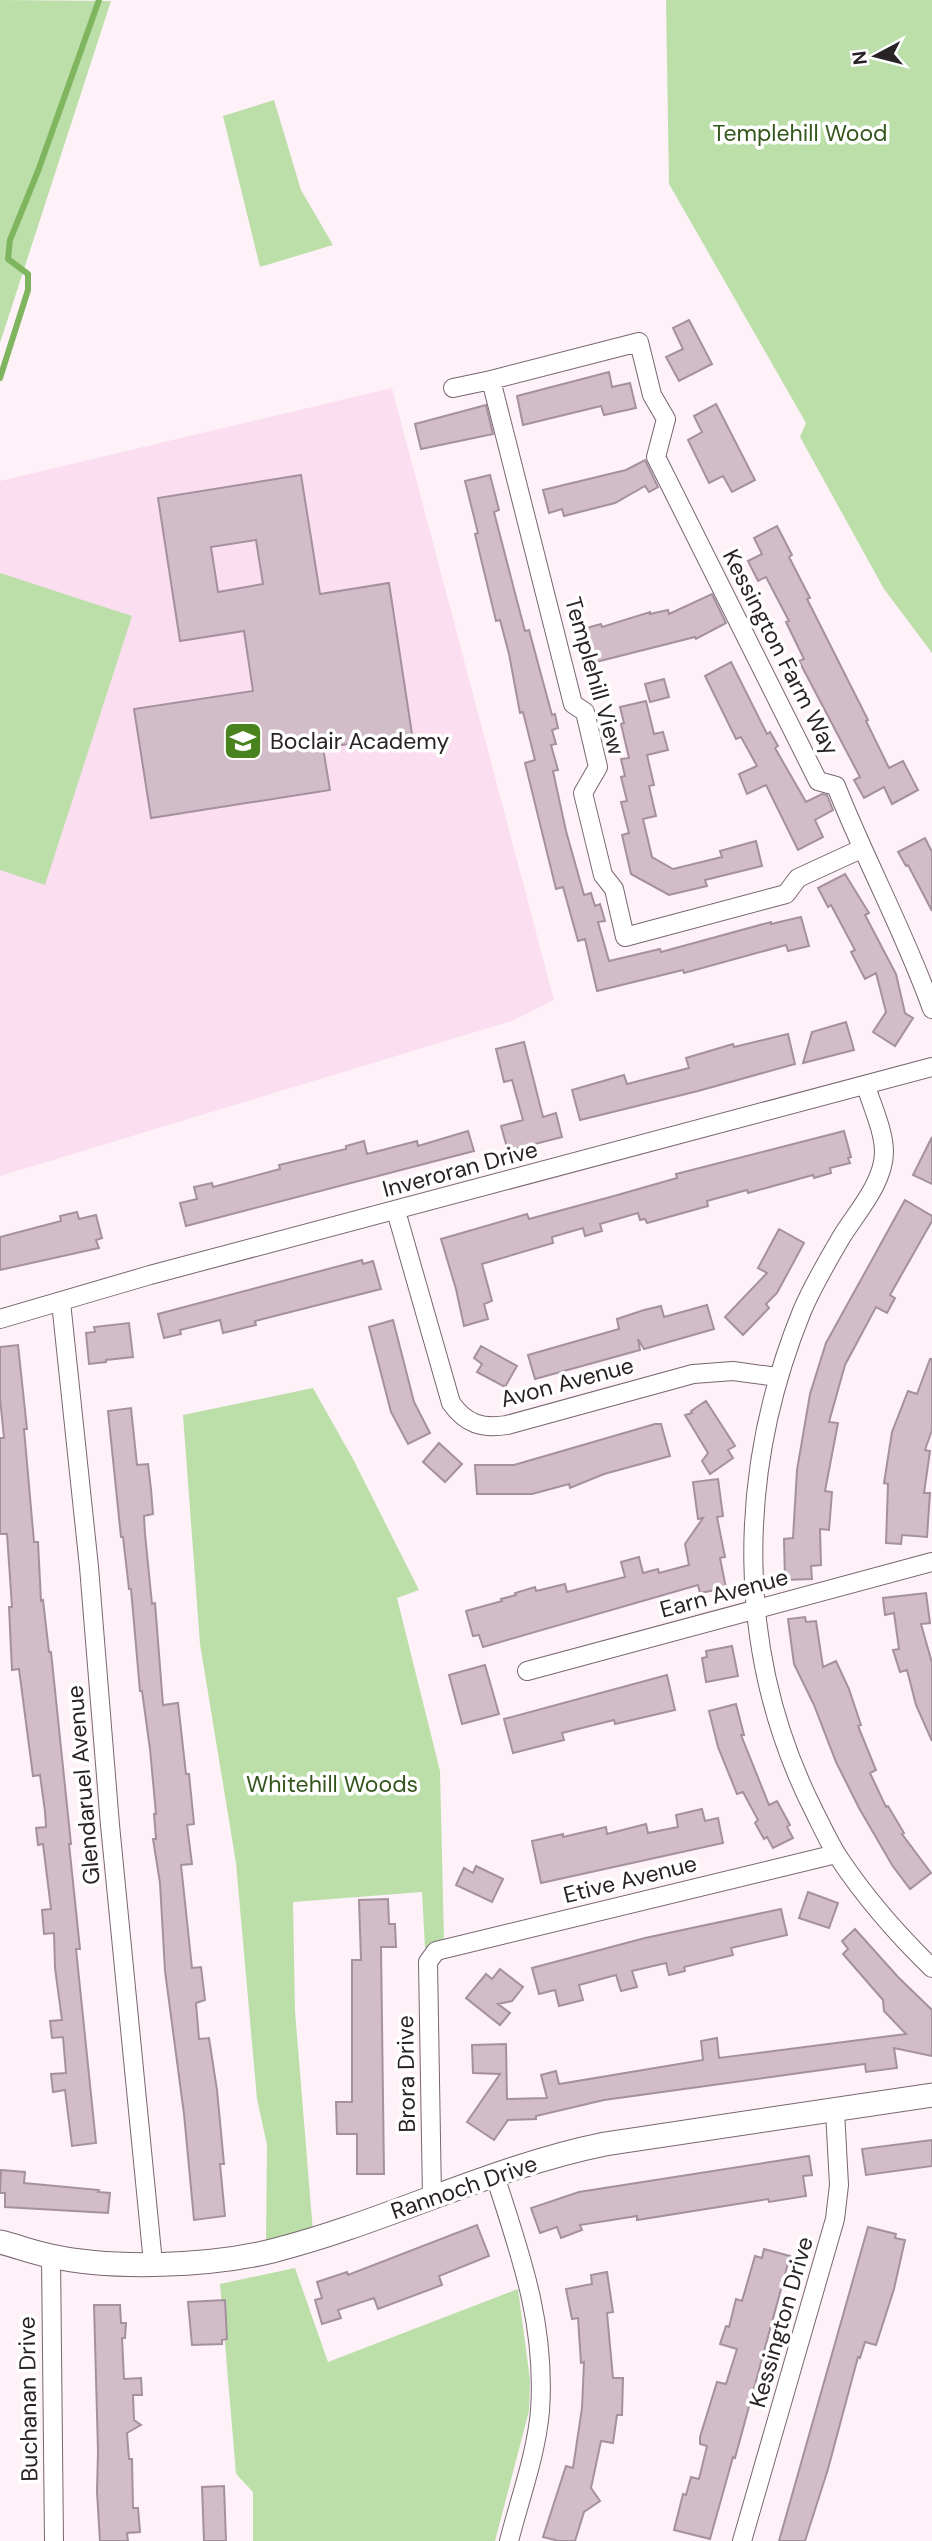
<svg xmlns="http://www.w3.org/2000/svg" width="932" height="2541" font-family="'DM Sans',sans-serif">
<rect width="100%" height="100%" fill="#fef1f8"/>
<path fill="#fbdff0" d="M392,388L554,1000L512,1021L0,1176V481Z"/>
<path fill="#bcdfaa" d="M0,0L111,1L0,343Z
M666,0H932V653L884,589L800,437L806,423L669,184Z
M274,100L301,190L333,245L260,267L223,116Z
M0,573L132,616L45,885L0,870Z
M313,1388L353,1459L419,1590L397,1598L440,1771L444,1941L425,1948L422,1892L293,1902L295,2011L313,2232L266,2242L267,2145L257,2099L236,1863L200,1644L183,1415Z
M295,2268L328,2362L518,2289L530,2380L529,2411L495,2541H253V2492L236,2474L220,2284Z"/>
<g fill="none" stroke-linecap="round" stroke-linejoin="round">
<path stroke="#80b560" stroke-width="6" d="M0,378L28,290V274L8,259L10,240L38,171L99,0"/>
</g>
<path fill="#d1bcc8" stroke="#a5919d" stroke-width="2" fill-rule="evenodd" d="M689,320L712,364L679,381L666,357L683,349L673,328Z
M609,372L612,387L630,383L636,408L604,415L601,406L523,425L517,396Z
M716,404L755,480L732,492L723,476L709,483L688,440L702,432L694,416Z
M486,405L493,434L421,449L415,424Z
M645,460L658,487L649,492L645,486L615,503L564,516L562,509L549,513L543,490L626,470Z
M301,475L320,594L389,583L412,734L323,748L330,790L151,818L134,709L253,691L244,631L180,641L158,498ZM256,540L263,584L218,592L211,547Z
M490,475L499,510L494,512L516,597L525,631L529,630L552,715L555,714L558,728L552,730L556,744L551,745L558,770L553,771L566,831L584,895L591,893L595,906L600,904L605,921L598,922L609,961L660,949L661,952L771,922V924L801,917L809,946L788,951L786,945L684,973L683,970L597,991L585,939L578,941L563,887L556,889L525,763L535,760L523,712L520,713L509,654L500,620L496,621L475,534L478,533L465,481Z
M777,526L792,555L789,557L810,598L807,599L868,720L866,721L889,768L903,761L918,790L892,804L884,787L864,798L854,780L860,777L799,661L804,659L786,622L789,621L766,577L758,581L748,561L762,554L754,538Z
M712,594L726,623L696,639L695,637L592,663L583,629L601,624L602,627L650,612V614L668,610L669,614Z
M731,662L767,734L770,732L778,746L775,748L806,802L822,794L827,795L833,810L815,820L823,837L798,850L766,785L747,794L739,774L757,766L741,737L736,739L705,676Z
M664,679L669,697L650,702L645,684Z
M646,701L654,734L663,732L668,750L647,755L654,785L649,786L656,816L643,819L652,857L673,869L722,857L720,851L756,841L762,866L705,880L707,886L669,895L631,874L622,835L629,833L621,802L627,801L621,777L625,776L621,759L629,758L621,724L624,723L620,707Z
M925,838L932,852V911L908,865L906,866L898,852Z
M845,874L869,913L865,915L896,974L905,1013L913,1018L895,1046L873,1032L886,1012L876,973L865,979L851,952L855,950L831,905L828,907L818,888Z
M846,1022L854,1050L803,1063L812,1032Z
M788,1034L795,1064L698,1091L580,1120L572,1090L624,1075L627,1084L689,1068L686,1058L733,1044L734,1047Z
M524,1042L543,1117L556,1113L562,1137L508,1151L501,1126L523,1120L512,1080L504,1082L496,1049Z
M468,1131L474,1151L186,1226L180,1203L197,1199L194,1187L212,1183L213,1187L280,1169L279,1165L346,1149V1146L364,1141L367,1154L417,1141L418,1146Z
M844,1131L851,1157L848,1158L850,1163L830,1168L831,1173L814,1178L813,1175L748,1193L747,1190L707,1201L708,1206L647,1223L645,1219L640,1220L638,1213L600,1224L602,1231L585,1236L583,1228L552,1237L553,1243L482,1264L492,1301L484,1304L488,1319L464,1326L456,1289L441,1239L527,1214L529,1219L614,1196L677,1178L676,1174Z
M932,1137V1184L913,1175Z
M905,1200L932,1216V1221L890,1295L895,1298L887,1313L876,1307L845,1365L829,1422L838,1423L825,1491L832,1492L829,1530L820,1529L821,1565L811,1566L812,1579L785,1580L784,1539L793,1538L797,1470L810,1394L826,1343Z
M77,1212L79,1219L96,1215L102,1238L96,1240L99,1248L0,1270V1237L61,1221L60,1216Z
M779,1229L804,1243L777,1293L766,1304L769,1308L743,1335L725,1317L767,1273L758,1268Z
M362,1260L363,1264L373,1261L381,1289L255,1321L256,1325L223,1333L220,1320L180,1330L181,1334L164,1338L158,1314Z
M707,1305L714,1329L644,1349L638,1339L640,1350L535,1379L528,1355L619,1329L617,1319L644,1310L661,1306L664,1317Z
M393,1320L414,1402L430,1433L408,1444L391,1412L369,1327Z
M129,1323L133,1357L106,1360V1362L89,1364L86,1333L95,1332L94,1327Z
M18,1345L27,1429H24L34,1542H38L41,1601L43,1600L49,1652H51L71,1844H69L80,1949H76L96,2143L72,2146L65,2090L53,2092L51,2074L66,2073L63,2037L52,2038L50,2021L62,2020L55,1968L54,1933L44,1934L42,1910L51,1909L43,1844L38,1845L36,1828L46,1827L45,1811L40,1775L33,1776L19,1669L12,1670L9,1607H12L7,1534H0V1438H4L0,1398V1347Z
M481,1346L517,1366L505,1387L477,1372L482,1364L474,1358Z
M930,1359H932V1430L925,1450L930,1451L924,1493H930L927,1537L902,1535L901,1544L886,1543L888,1484L884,1483L892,1432L908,1391L917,1394Z
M706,1401L735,1446L728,1450L733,1458L710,1474L702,1461L708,1453L685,1415L692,1413L691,1411Z
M131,1408L137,1465L148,1464L151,1489L153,1514L144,1516L145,1534L152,1604L155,1603L163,1705L178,1703L186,1774H189L194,1824L187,1825L192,1864L181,1865L192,1968L201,1967L205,2000L196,2003L199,2039L209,2038L217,2090L224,2164H220L225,2216L194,2220L184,2114L165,1971L160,1883L153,1839H156L154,1814H156L150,1749L142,1691H140L131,1589H129L123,1537H121L108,1411Z
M655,1424H661L670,1456L604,1474L570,1488L569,1484L532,1494H477L475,1465H514Z
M439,1443L462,1464L445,1482L423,1462Z
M718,1479L723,1516L717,1517L725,1557L720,1558L726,1588L700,1593L698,1585L483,1647L479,1635L473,1636L466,1611L502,1601L501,1599L516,1595L515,1593L535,1587L536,1591L565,1584L567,1592L625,1577L621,1562L639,1557L643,1573L658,1569L659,1573L689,1565L685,1544L703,1518L698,1519L693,1482Z
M926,1593L930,1623L921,1624L932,1663V1741L916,1705L907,1670L900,1672L893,1650L899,1649L894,1613L885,1615L883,1598Z
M805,1617L806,1622L816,1621L823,1667L836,1661L849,1689L861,1725L858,1726L876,1770L870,1773L886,1807L888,1806L904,1833L902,1834L931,1873L910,1889L892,1865L859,1808L836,1762L814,1705L794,1664L788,1619Z
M732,1646L738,1676L706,1682L702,1658L707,1657L706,1651Z
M485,1665L499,1714L462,1724L449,1675Z
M667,1675L675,1710L615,1724L614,1720L562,1733L564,1740L513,1753L504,1719Z
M736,1704L744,1735H741L769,1805L777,1801L790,1825L787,1827L793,1838L773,1848L767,1837L764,1839L755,1823L758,1820L743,1792L737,1794L718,1747L709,1711Z
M702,1809L705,1821L718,1818L723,1843L541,1883L532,1841L563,1834V1837L606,1827L607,1834L646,1824L648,1833L678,1827L676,1815Z
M476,1866L503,1879L492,1902L456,1885L464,1868L473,1873Z
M808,1892L838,1903L829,1928L799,1918Z
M388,1899L389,1924H395L396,1947H381L384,2174H357V2134H337L336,2102H352V1960H361L359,1900Z
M781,1909L787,1935L731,1948L733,1955L684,1967L685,1971L669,1975L666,1963L632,1971L637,1987L621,1991L616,1975L579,1985L583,2000L559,2006L555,1990L539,1994L532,1968L645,1938Z
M855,1929L898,1977L932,2010V2056L894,2048L897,2068L866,2072L865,2064L604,2100L536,2116V2119L508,2120L494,2140L467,2122L500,2074L473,2073L472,2045L506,2044L507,2099L547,2098L541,2075L556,2071L559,2084L703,2060L701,2041L717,2038L719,2058L906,2034L884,2011L883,2000L843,1954L848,1949L842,1941Z
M500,1969L523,1987L512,2001L498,2004L510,2013L500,2025L466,1998L486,1974L492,1979Z
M932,2140V2166L866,2175L862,2149Z
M809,2156L812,2175L803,2176L806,2196L769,2202L768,2199L637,2220V2216L580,2225L582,2230L561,2238L557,2227L540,2233L531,2208L579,2192Z
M1,2170L25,2172L24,2183L99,2190L98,2192L110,2193L108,2213L5,2207V2193H0Z
M477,2225L489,2256L439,2276L442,2285L378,2309L374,2298L338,2310L341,2318L322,2324L315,2300L322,2298L317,2282L347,2272L348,2275Z
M868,2227L896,2234L895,2238L905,2240L894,2289L876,2345L865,2342L860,2358L858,2357L828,2469L805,2541H779Z
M764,2249L790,2256L735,2458L733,2457L710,2539L674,2530L683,2494L686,2495L691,2477L699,2479L707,2446L700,2444V2437L717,2382L726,2384L737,2349L720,2344L726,2326L729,2327L736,2299L742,2301L755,2256L762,2258Z
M607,2272L613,2312L607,2313L613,2378H623L622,2415H617L613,2443L601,2441L591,2488L600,2501L584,2512L575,2541H559L543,2537L566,2466L573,2468L582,2408L584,2362L581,2363L578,2318L572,2319L566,2289L592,2284L591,2275Z
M225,2300L227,2339L222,2340V2344L192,2345L188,2302Z
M94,2305H120L121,2323H126L125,2338H122L124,2379L141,2378L142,2395H133L134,2420L141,2425L127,2433L129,2459H132L133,2508H138L140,2532L127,2533L128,2541H100L97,2492L98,2451Z
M224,2486L226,2541H204L202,2487Z"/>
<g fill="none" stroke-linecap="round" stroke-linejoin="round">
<g stroke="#786671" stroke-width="20">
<path id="street" d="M453,388L491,380
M861,849L798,878L786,894L625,937L614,889L603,875L583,793L598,767L585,712L573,704L491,380L639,342L652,395L666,419L656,457L818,781L836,786C866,862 905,933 932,1009
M866,1086C872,1106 884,1131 884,1152C884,1182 857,1212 842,1236C828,1260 813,1285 802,1311C736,1473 734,1654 815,1813C822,1827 829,1842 837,1855C864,1896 897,1934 932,1968
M396,1211L451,1403C466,1424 482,1429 507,1425L693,1374L733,1371L777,1377
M61,1302L89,1567L110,1825L153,2263
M0,1319L150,1275L932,1067
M527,1671L932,1562
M495,2176C521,2256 546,2325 540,2411C536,2455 520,2498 509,2541
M432,2198L428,1962L436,1951L836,1854
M51,2256L54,2541
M742,2541L835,2219L839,2185L835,2111"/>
</g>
<g stroke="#786671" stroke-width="25">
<path id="secondary" d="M0,2242C17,2246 34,2253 51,2256C114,2270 210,2266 272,2251C386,2222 491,2167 605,2144L932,2095"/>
</g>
<use href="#street" stroke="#fff" stroke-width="18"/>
<use href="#secondary" stroke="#fff" stroke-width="23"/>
</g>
<defs>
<g id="school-square" transform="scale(2.0125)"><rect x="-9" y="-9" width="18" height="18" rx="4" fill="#49831d" stroke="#fff"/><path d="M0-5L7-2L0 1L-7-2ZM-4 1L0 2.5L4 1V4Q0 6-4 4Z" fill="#fff"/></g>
</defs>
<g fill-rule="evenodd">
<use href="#school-square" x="243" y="741"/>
</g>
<g text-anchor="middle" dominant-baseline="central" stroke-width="7" stroke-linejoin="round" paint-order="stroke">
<g font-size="23" fill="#33561c" stroke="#fff">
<text x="800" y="133">Templehill Wood</text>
<text x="332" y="1784">Whitehill Woods</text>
</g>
<g font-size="23" fill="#292226" stroke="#fff">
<text transform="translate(781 652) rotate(63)">Kessington Farm Way</text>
<text transform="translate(595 676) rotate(74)">Templehill View</text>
<text transform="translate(460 1169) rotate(-15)">Inveroran Drive</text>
<text transform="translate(567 1382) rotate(-15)">Avon Avenue</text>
<text transform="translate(724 1593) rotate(-15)">Earn Avenue</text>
<text transform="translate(83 1785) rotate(-95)">Glendaruel Avenue</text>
<text transform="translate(630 1879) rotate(-14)">Etive Avenue</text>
<text transform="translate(406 2074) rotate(-91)">Brora Drive</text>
<text transform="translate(464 2187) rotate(-19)">Rannoch Drive</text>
<text transform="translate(781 2322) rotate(-74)">Kessington Drive</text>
<text transform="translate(28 2399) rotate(-91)">Buchanan Drive</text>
</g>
<g font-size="23" fill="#292226" stroke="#fff" text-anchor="start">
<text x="270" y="741">Boclair Academy</text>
</g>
</g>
<g transform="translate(876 56) rotate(263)" stroke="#ffffff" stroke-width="5" paint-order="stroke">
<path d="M0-5L12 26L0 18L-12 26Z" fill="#292226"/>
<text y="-10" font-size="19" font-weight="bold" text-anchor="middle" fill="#292226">N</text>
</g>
</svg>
